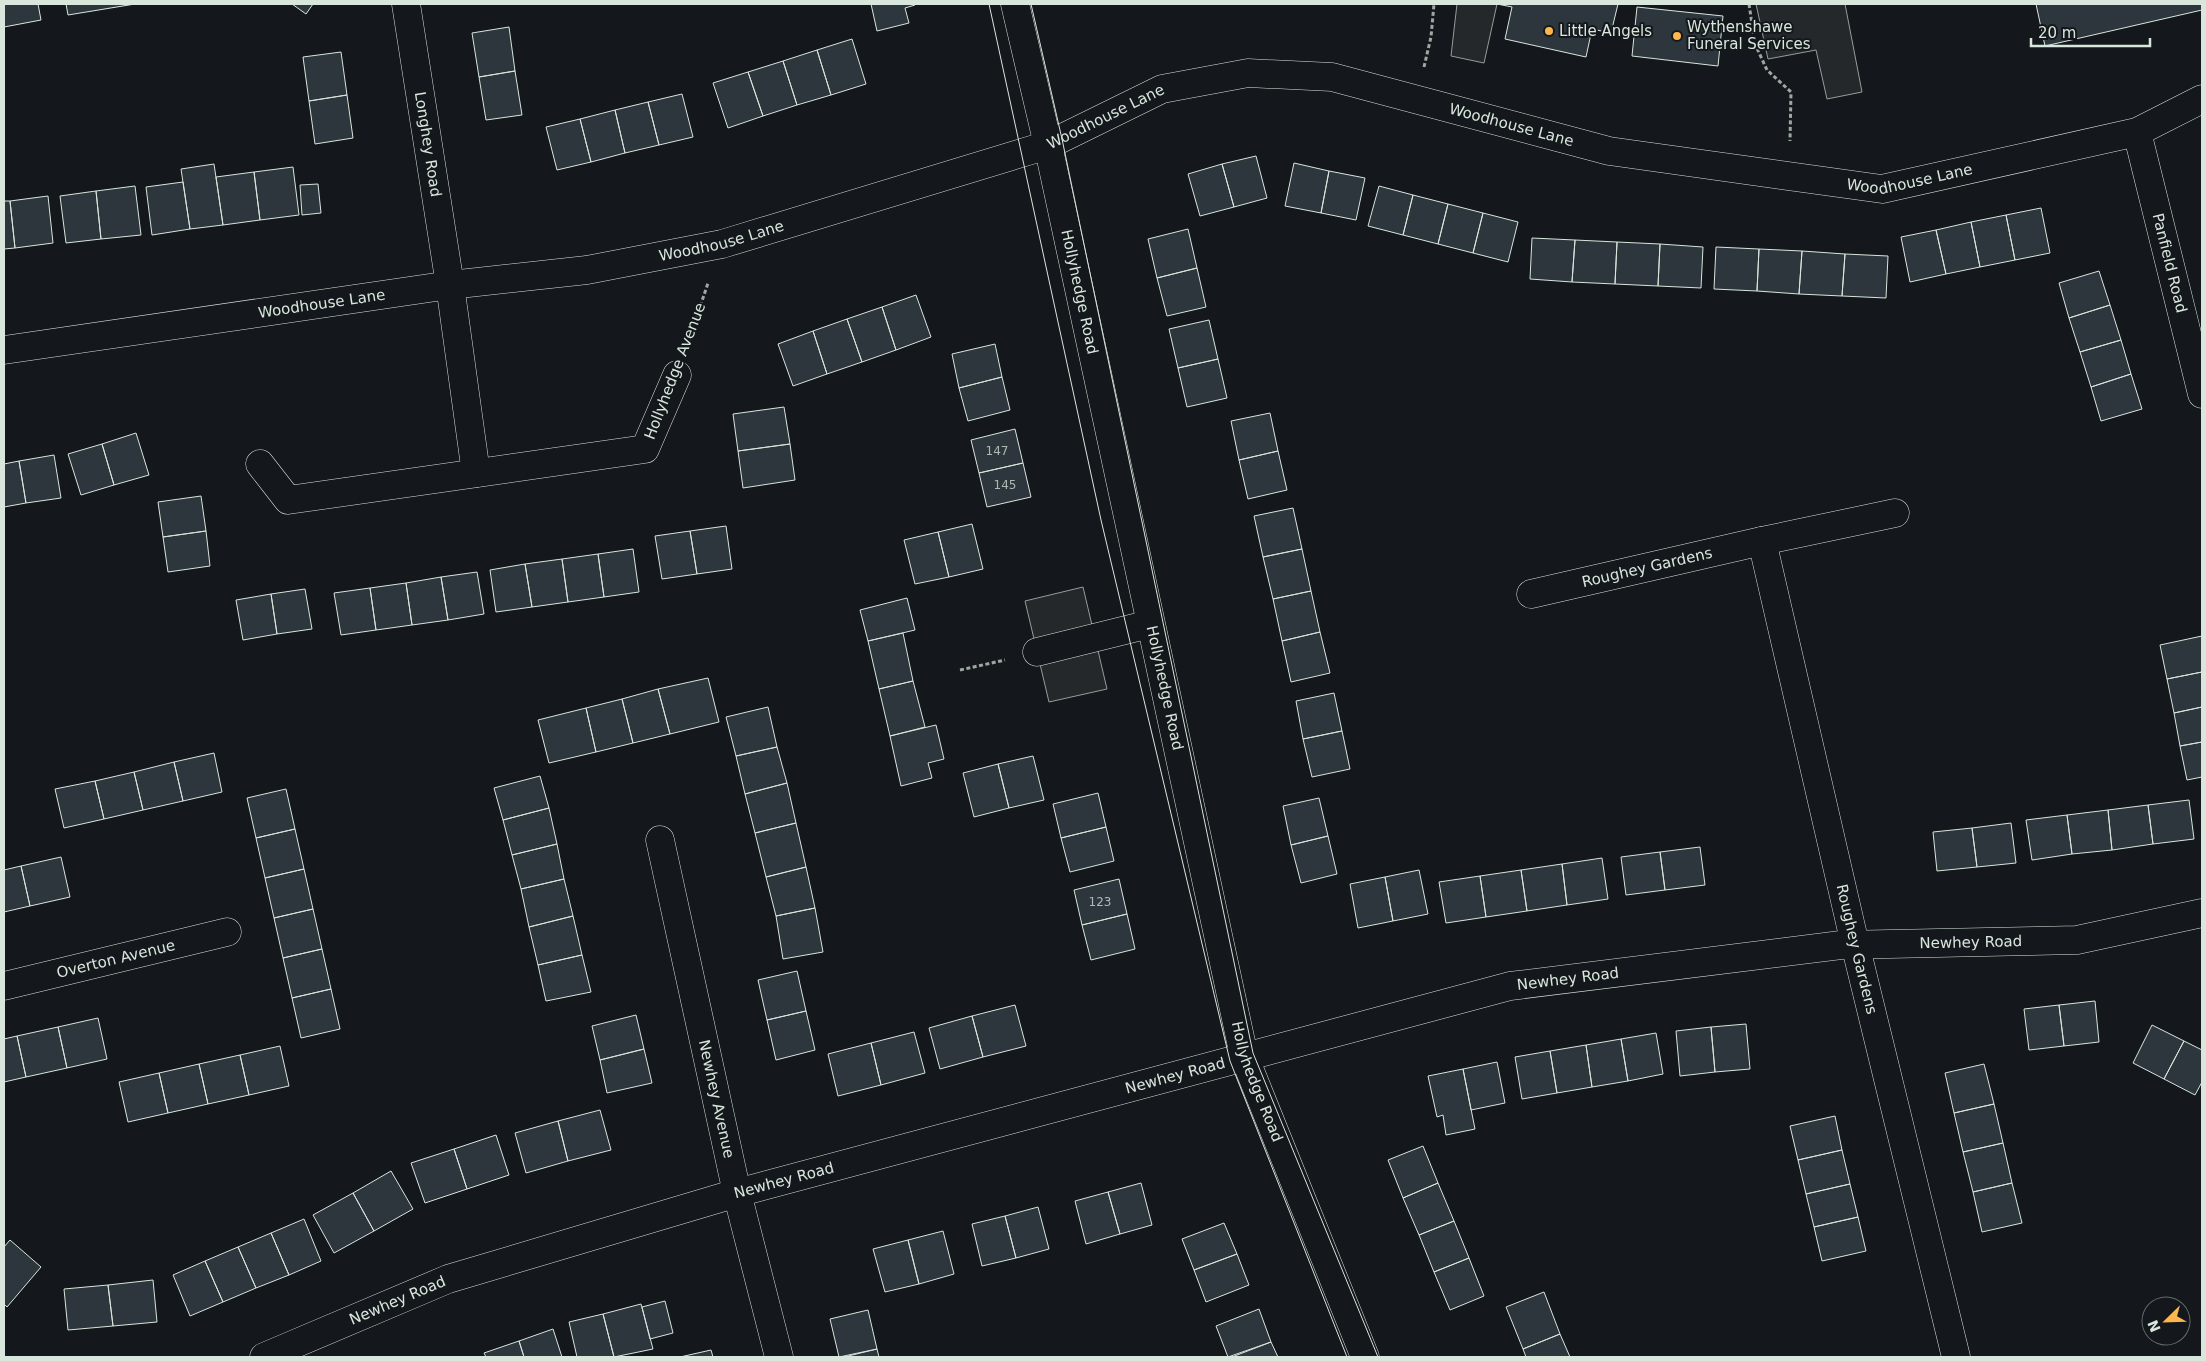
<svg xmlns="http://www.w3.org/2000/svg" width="2206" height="1361" font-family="'DejaVu Sans',sans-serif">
<rect width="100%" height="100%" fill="#14181c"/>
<path fill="#24282b" stroke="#939e99" d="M1457,4H1497L1484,63L1451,56Z
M1756,4H1845L1862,92L1827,99L1816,50L1768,59Z
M1083,587L1107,689L1049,702L1025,601Z"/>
<path fill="#2c363c" stroke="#d8e6dc" d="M4,4H38L41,20L4,27Z
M66,4H135L68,15Z
M292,4H313L306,14Z
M871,4H915V5L905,8L909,23L877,31Z
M1497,4H1618L1611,33L1592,29L1586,57L1505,39L1512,7Z
M2036,4H2202V10L2045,46Z
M1637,7L1723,16L1718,66L1632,56Z
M509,27L515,71L479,77L472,33Z
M852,39L866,84L831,95L817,50Z
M817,50L831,95L797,105L783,61Z
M341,52L347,95L309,101L303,57Z
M783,61L797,105L763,116L748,72Z
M515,71L522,115L486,120L479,77Z
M748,72L763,116L728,128L713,83Z
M682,94L693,137L659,145L648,102Z
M347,95L353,138L315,144L309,101Z
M648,102L659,145L625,153L615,110Z
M615,110L625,153L591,162L580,119Z
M580,119L591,162L557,170L546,127Z
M1256,156L1267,198L1234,207L1222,164Z
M1294,163L1329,171L1321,213L1285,206Z
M214,164L223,225L190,229L181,169Z
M1222,164L1234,207L1200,216L1188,174Z
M293,167L299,215L260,220L254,172Z
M1329,171L1365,178L1356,220L1321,213Z
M254,172L260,220L223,225L216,177Z
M183,182L190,229L152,235L146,187Z
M318,184L321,213L302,215L300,185Z
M135,186L141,235L101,239L96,191Z
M1379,186L1413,195L1403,235L1368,226Z
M96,191L101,239L66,243L60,196Z
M1413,195L1448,204L1438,244L1403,235Z
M48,196L53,243L15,248L10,201Z
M4,201H10L15,248L4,249Z
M1448,204L1483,213L1473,253L1438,244Z
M2041,208L2050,253L2015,260L2006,215Z
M1483,213L1518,222L1508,262L1473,253Z
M2006,215L2015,260L1980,267L1971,222Z
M1971,222L1980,267L1946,274L1936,230Z
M1188,229L1197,268L1157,278L1148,239Z
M1936,230L1946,274L1910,282L1901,237Z
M1532,238L1575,240L1572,282L1530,279Z
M1575,240L1617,242L1615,284L1572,282Z
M1617,242L1660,244L1658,286L1615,284Z
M1660,244L1703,247L1701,288L1658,286Z
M1716,247L1759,249L1757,291L1714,289Z
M1759,249L1802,251L1799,294L1757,291Z
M1802,251L1845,254L1842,296L1799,294Z
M1845,254L1888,256L1886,298L1842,296Z
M1197,268L1206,307L1167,316L1157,278Z
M2099,271L2110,305L2069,318L2059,283Z
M916,295L931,337L896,350L882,307Z
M2110,305L2121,340L2080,352L2069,318Z
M882,307L896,350L862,362L847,319Z
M847,319L862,362L827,374L813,331Z
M1209,320L1218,359L1178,368L1169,329Z
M813,331L827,374L793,386L778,344Z
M2121,340L2131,374L2091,387L2080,352Z
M995,344L1002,377L959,388L952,354Z
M1218,359L1227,398L1187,407L1178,368Z
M2131,374L2142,409L2101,421L2091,387Z
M1002,377L1010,410L968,421L959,388Z
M784,407L790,444L738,451L733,414Z
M1270,413L1278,451L1239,460L1231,421Z
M1015,429L1023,463L979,473L971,440Z
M136,433L149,475L114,485L102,444Z
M102,444L114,485L81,495L68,454Z
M790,444L795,480L743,488L738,451Z
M1278,451L1287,490L1248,499L1239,460Z
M54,455L61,498L26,503L19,461Z
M19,461L26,503L4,507V464Z
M1023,463L1031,497L987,507L979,473Z
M201,496L206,531L163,537L158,502Z
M1293,508L1302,549L1263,557L1254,516Z
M972,524L983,569L949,577L938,532Z
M726,526L732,569L697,574L690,531Z
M206,531L210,566L168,572L163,537Z
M690,531L697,574L662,579L655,536Z
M938,532L949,577L915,584L904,540Z
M633,549L639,592L604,597L598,554Z
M1302,549L1311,591L1273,599L1263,557Z
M598,554L604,597L568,602L562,559Z
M562,559L568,602L532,607L525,564Z
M525,564L532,607L496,612L490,570Z
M477,572L484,614L448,620L441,577Z
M441,577L448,620L412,625L406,583Z
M406,583L412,625L376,630L370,588Z
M370,588L376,630L341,635L334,593Z
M305,589L312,629L277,634L271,594Z
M1311,591L1320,632L1282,641L1273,599Z
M271,594L277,634L243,640L236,600Z
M907,598L915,630L868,641L860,610Z
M1320,632L1330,673L1291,682L1282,641Z
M903,633L913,681L879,689L868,641Z
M2202,636V672L2167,679L2160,645Z
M2202,672V707L2174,713L2167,679Z
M708,678L719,722L670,734L658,689Z
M913,681L925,727L890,736L879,689Z
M658,689L670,734L633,743L622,699Z
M1334,693L1342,731L1303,739L1296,701Z
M622,699L633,743L596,752L586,708Z
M768,707L777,747L736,756L726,717Z
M2202,707V742L2180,746L2174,713Z
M586,708L596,752L549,763L538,720Z
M936,725L944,759L928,763L932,778L901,786L890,736Z
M1342,731L1350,769L1312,777L1303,739Z
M2202,742V777L2187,780L2180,746Z
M777,747L787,783L745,794L736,756Z
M214,753L222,792L183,801L174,762Z
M1033,756L1044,800L1009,808L998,764Z
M174,762L183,801L143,810L134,772Z
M998,764L1009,808L974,817L963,773Z
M134,772L143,810L104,819L95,781Z
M540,776L549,808L503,820L494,788Z
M95,781L104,819L64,828L55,789Z
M787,783L796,823L755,833L745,794Z
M286,789L295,829L256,838L247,798Z
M1098,793L1106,827L1061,838L1053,804Z
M1319,798L1328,836L1291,845L1283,806Z
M2189,800L2194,839L2153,844L2148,805Z
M2148,805L2153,844L2112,850L2108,810Z
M549,808L557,844L512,855L503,820Z
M2108,810L2112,850L2072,854L2067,815Z
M2067,815L2072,854L2032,860L2026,820Z
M796,823L806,867L766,877L755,833Z
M2011,823L2016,863L1977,867L1972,828Z
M1106,827L1114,861L1070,872L1061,838Z
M1972,828L1977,867L1937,871L1933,832Z
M295,829L304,869L265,878L256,838Z
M1328,836L1337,874L1301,883L1291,845Z
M557,844L564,879L521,889L512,855Z
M1700,847L1705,885L1665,890L1660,852Z
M1660,852L1665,890L1626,895L1621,857Z
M61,857L70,897L30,906L21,866Z
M1602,858L1608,899L1567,905L1562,864Z
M1562,864L1567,905L1527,911L1521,870Z
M21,866L30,906L4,912V870Z
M806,867L815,908L776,916L766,877Z
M304,869L313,909L274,918L265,878Z
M1419,870L1428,914L1393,921L1385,877Z
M1521,870L1527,911L1486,917L1480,876Z
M1480,876L1486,917L1446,923L1439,882Z
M1385,877L1393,921L1358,928L1350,884Z
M564,879L573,916L529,927L521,889Z
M1119,879L1127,914L1082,925L1074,890Z
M815,908L823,952L783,959L776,916Z
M313,909L322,949L283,958L274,918Z
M1127,914L1135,949L1091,960L1082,925Z
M573,916L582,955L538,965L529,927Z
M322,949L331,989L292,998L283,958Z
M582,955L591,992L546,1001L538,965Z
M797,971L806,1011L767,1020L758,980Z
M331,989L340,1029L301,1038L292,998Z
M2095,1001L2099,1042L2064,1046L2059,1005Z
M1015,1005L1026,1046L983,1057L972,1016Z
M2059,1005L2064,1046L2029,1050L2024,1009Z
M806,1011L815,1050L776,1060L767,1020Z
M636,1015L644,1049L600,1060L592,1026Z
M972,1016L983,1057L940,1069L929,1028Z
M98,1018L107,1059L67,1068L58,1027Z
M1746,1024L1750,1069L1715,1072L1711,1027Z
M2152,1025L2184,1041L2164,1079L2133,1063Z
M58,1027L67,1068L26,1077L17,1036Z
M1711,1027L1715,1072L1680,1076L1676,1031Z
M914,1032L925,1073L881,1085L871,1043Z
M1656,1033L1663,1074L1628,1081L1621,1039Z
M17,1036L26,1077L4,1082V1039Z
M1621,1039L1628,1081L1592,1087L1586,1045Z
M2184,1041L2202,1050V1082L2195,1095L2164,1079Z
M871,1043L881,1085L838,1096L828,1054Z
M1586,1045L1592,1087L1557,1093L1550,1051Z
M280,1046L289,1086L249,1095L240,1055Z
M644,1049L652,1083L607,1093L600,1060Z
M1550,1051L1557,1093L1522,1099L1515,1057Z
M240,1055L249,1095L208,1104L199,1064Z
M1497,1062L1505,1103L1471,1110L1463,1069Z
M199,1064L208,1104L168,1113L159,1073Z
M1984,1064L1994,1104L1954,1113L1945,1073Z
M1463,1069L1475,1129L1446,1135L1443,1115L1437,1117L1428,1076Z
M159,1073L168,1113L128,1122L119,1082Z
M1994,1104L2003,1143L1963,1152L1954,1113Z
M600,1110L611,1150L568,1161L558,1121Z
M1835,1116L1842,1150L1798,1160L1790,1126Z
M558,1121L568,1161L526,1173L515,1133Z
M496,1135L509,1175L467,1189L454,1149Z
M2003,1143L2012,1183L1973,1192L1963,1152Z
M1423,1146L1438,1183L1403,1198L1388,1160Z
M454,1149L467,1189L425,1203L411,1163Z
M1842,1150L1850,1184L1806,1194L1798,1160Z
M391,1171L413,1209L374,1231L353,1193Z
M1141,1183L1152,1225L1120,1234L1108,1192Z
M1438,1183L1454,1221L1419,1235L1403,1198Z
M2012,1183L2022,1223L1982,1232L1973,1192Z
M1850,1184L1858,1217L1814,1227L1806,1194Z
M1108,1192L1120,1234L1086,1244L1075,1201Z
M353,1193L374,1231L334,1253L313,1215Z
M1038,1207L1049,1249L1016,1258L1005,1216Z
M1005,1216L1016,1258L982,1266L972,1224Z
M1858,1217L1866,1251L1822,1261L1814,1227Z
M304,1219L321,1261L289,1275L271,1233Z
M1454,1221L1469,1258L1434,1272L1419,1235Z
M1224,1223L1237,1254L1194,1270L1182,1239Z
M943,1231L954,1274L919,1284L908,1240Z
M271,1233L289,1275L256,1288L238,1247Z
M10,1240L41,1267L7,1307L4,1304V1247Z
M908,1240L919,1284L885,1292L873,1249Z
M238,1247L256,1288L223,1302L205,1261Z
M1237,1254L1249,1285L1206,1302L1194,1270Z
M1469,1258L1484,1296L1450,1310L1434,1272Z
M205,1261L223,1302L190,1316L173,1275Z
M153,1280L157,1322L113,1326L108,1285Z
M108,1285L113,1326L68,1330L64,1289Z
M1544,1292L1560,1334L1523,1349L1506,1307Z
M665,1301L673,1333L650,1339L642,1307Z
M641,1304L653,1349L614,1357L603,1314Z
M1259,1309L1271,1342L1228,1357L1216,1326Z
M868,1310L877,1349L839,1357L830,1319Z
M603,1314L614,1357H577L569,1322Z
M553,1329L562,1357H524L519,1341Z
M1560,1334L1570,1357H1526L1523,1349Z
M519,1341L524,1357H486L484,1353Z
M1271,1342L1278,1357H1232Z
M877,1349L879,1357H844Z
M711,1350L713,1357H680Z"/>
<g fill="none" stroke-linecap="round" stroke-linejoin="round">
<g stroke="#d8e6dc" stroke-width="29">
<g id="minor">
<path id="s1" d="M406,4L450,285L476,473"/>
<path id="s2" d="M1015,4L1048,145L1244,1056L1365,1357"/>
<path id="s3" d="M2137,132L2202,394"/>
<path id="s4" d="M4,350L450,285L587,270L722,244L1048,145L1162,89L1248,73L1332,77L1609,151L1882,189L2137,132L2202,99"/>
<path d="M260,464L288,500L645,449L677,375"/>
<path id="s5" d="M1895,513L1762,541L1855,944L1956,1357"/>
<path id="s6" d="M1531,594L1762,541"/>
<path d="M1037,652L1150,624"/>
<path id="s7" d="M660,840L737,1193L779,1357"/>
<path id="s8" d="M4,986L227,932"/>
<path id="s9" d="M264,1357L448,1279L737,1193L1510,986L1841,945L2077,940L2202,913"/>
</g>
</g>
<path stroke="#9da8a2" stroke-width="3" stroke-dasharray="4 2.5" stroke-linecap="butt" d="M1749,4L1755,44L1767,70L1791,92L1790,141
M1424,67L1431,37L1434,4
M688,343L708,283
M960,670L1005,660"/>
<use href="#minor" stroke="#14181c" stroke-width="28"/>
<path stroke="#d8e6dc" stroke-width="1" d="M989,4L1101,520L1230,1061L1347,1357
M1031,4L1062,139L1253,1053L1378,1357"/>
</g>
<g fill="#ffb74d" stroke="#14181c" stroke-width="2">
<circle cx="1549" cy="31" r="5"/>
<circle cx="1677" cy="36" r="5"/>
</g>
<g text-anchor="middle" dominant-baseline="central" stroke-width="4" stroke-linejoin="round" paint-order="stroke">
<g font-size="12" fill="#adbab4">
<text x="997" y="451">147</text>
<text x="1005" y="485">145</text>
<text x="1100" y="902">123</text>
</g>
<g font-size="15" fill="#d8e6dc" stroke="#14181c" text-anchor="start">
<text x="1687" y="27">Wythenshawe<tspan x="1687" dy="17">Funeral Services</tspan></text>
<text x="1559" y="31">Little Angels</text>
</g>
<g font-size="15" fill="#d8e6dc" stroke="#14181c">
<text stroke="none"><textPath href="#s4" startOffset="1131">Woodhouse Lane</textPath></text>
<text stroke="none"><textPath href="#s4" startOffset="1551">Woodhouse Lane</textPath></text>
<text stroke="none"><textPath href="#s1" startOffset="142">Longhey Road</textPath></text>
<text stroke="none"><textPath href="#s4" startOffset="1956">Woodhouse Lane</textPath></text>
<text stroke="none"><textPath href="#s4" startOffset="726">Woodhouse Lane</textPath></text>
<text stroke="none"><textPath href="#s3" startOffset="135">Panfield Road</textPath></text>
<text stroke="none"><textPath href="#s2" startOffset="295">Hollyhedge Road</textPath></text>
<text stroke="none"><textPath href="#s4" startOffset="321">Woodhouse Lane</textPath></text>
<text transform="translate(675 371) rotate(-69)">Hollyhedge Avenue</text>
<text stroke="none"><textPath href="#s6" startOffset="119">Roughey Gardens</textPath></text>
<text stroke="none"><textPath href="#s2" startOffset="700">Hollyhedge Road</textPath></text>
<text stroke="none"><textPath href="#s9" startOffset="1765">Newhey Road</textPath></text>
<text stroke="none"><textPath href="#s5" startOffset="555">Roughey Gardens</textPath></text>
<text stroke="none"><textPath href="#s8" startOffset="115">Overton Avenue</textPath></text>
<text stroke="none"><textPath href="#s9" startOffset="1360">Newhey Road</textPath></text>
<text stroke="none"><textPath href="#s9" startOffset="955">Newhey Road</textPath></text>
<text stroke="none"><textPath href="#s2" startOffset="1105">Hollyhedge Road</textPath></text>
<text stroke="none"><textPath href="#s7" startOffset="265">Newhey Avenue</textPath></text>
<text stroke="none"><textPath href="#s9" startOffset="550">Newhey Road</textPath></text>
<text stroke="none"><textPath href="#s9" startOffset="145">Newhey Road</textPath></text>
</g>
</g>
<rect width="2206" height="1361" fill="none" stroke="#d8e6dc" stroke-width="10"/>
<g transform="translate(2166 1321) rotate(247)"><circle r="24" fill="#14181c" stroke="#626a69"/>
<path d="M0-4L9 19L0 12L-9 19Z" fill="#ffb74d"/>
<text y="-8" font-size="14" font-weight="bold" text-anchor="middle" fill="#d8e6dc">N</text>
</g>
<path d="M2031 38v8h119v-8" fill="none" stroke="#d8e6dc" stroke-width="2.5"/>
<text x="2038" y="38" font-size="15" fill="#d8e6dc" stroke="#14181c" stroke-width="4" paint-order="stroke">20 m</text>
</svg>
